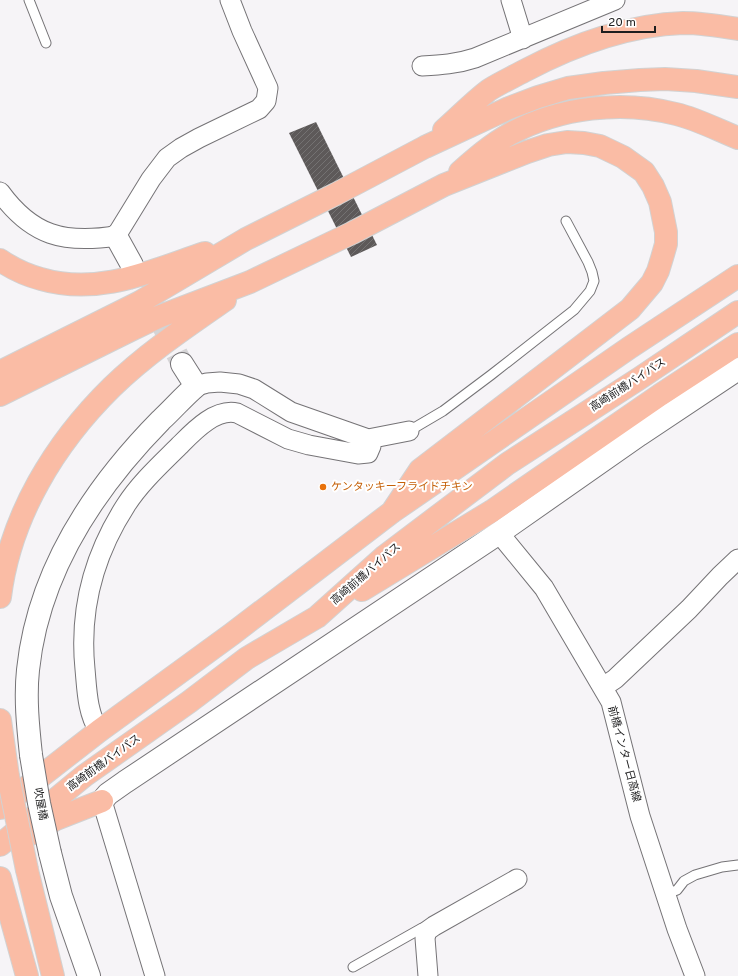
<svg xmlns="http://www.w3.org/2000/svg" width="738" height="976" font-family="Overpass,'Noto Sans JP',sans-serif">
<defs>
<pattern id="building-hatch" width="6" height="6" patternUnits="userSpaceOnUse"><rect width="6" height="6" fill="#5d5959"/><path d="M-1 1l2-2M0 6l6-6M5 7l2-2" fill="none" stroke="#747272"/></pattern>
</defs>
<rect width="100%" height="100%" fill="#f6f4f7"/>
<path fill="url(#building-hatch)" d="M316,122L377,245L351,257L289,133Z"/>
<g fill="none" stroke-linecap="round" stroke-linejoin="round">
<path stroke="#d5d4d6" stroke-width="22" stroke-dasharray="22 11" stroke-linecap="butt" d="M132,265L182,364"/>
<g stroke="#757376" stroke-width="11">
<path id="lane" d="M29,0L46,43
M409,431L443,411L491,375L574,310L590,291L594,281L592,272L588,262L566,221
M666,894L677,890L684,881L695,875L722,867L738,865
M353,967L422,928L427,931"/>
</g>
<g stroke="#757376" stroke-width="21">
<path id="street" d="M511,0L523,39
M422,66C440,65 457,64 475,58L615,0
M0,192C32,236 64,244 116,236L151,179L167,158L181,148L199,138L259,109L266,101L268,88L242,31L230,0
M196,386L207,383L220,382L239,384L254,389L291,412L368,439L409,431
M499,533L544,588L611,702L640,816L677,929L695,976
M603,687L615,679L689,609L720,576L738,559
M99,731C87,712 87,690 85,669C79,609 93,556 126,505C140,483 161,464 179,446C193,432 215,408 237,413L288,439L309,445L358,454L368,453L371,446L368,439
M102,801L155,976
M428,976L425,938L427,931L434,926L517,879"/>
</g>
<g stroke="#757376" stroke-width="24">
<path id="secondary" d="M116,236L132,265
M31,755C28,727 25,698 28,670C38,573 94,488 161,420C173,409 183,397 196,386L182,364
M102,801L108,794L125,782L499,533L639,435L738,369
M50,853L61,896L89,976"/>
</g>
<g stroke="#d2d2d2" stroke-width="24">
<path id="highway" d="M444,130C459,117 473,102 489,90C500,83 513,77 524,71C573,45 627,25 683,23C702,23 720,26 738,29
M460,172C476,158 492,144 510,134C560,107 622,100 676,114C697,119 718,130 738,138
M0,260C13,269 26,275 41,279C99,296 151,271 205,253
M0,372L140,302L246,239L336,194L425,147L509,108L538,97L568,88L604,83L640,80L665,79L696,81L738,87
M0,395L131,330L158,317L250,282L352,233L444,185L527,152L548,145L567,142L584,143L600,146L623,157L644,172L653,186L660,202L666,232V244L662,258L658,271L652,283L630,309L420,470L392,512
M362,590L492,511L660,395L738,344
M0,597C10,516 55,443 112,387C146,354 186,327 225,300
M0,720L8,776
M0,808L99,731L232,634L392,512L629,348L738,276
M31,834L56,819L102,801
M0,845L84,776L189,702L247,658L317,617L385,556L507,464L640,378L738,312
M27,870L53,976
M0,878L27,976"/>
</g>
<use href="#lane" stroke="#fff" stroke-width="9"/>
<use href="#street" stroke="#fff" stroke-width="19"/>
<use href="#secondary" stroke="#fff" stroke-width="22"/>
<use href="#highway" stroke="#fabca5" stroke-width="22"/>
<g stroke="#757376" stroke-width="24" stroke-linecap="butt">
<path id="secondary-bridge" d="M31,755L39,803L50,853"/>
</g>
<g stroke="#d2d2d2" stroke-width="24" stroke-linecap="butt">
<path id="highway-bridge" d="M8,776L27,870"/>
</g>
<use href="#secondary-bridge" stroke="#fff" stroke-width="22"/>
<use href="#highway-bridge" stroke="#fabca5" stroke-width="22"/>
</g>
<circle fill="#e8710a" stroke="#fff" stroke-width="1.5" cx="323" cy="487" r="4"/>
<g text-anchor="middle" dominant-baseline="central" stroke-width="4" stroke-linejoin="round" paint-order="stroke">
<g font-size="11" fill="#1d1d1e" stroke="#fff">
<text transform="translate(628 385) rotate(-33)">高崎前橋バイパス</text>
<text transform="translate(366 574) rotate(-41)">高崎前橋バイパス</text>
<text transform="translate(624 754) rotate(75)">前橋インター日高線</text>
<text transform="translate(104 763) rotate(-36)">高崎前橋バイパス</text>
<text transform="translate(40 804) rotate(79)">吹屋橋</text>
</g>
<g font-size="11" fill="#c56008" stroke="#fff" text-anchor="start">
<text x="331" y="487">ケンタッキーフライドチキン</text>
</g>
</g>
<path d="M602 26v6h53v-6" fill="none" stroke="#1d1d1e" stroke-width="2"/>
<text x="608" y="26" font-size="12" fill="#1d1d1e" stroke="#ffffff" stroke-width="3" paint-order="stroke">20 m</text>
</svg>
